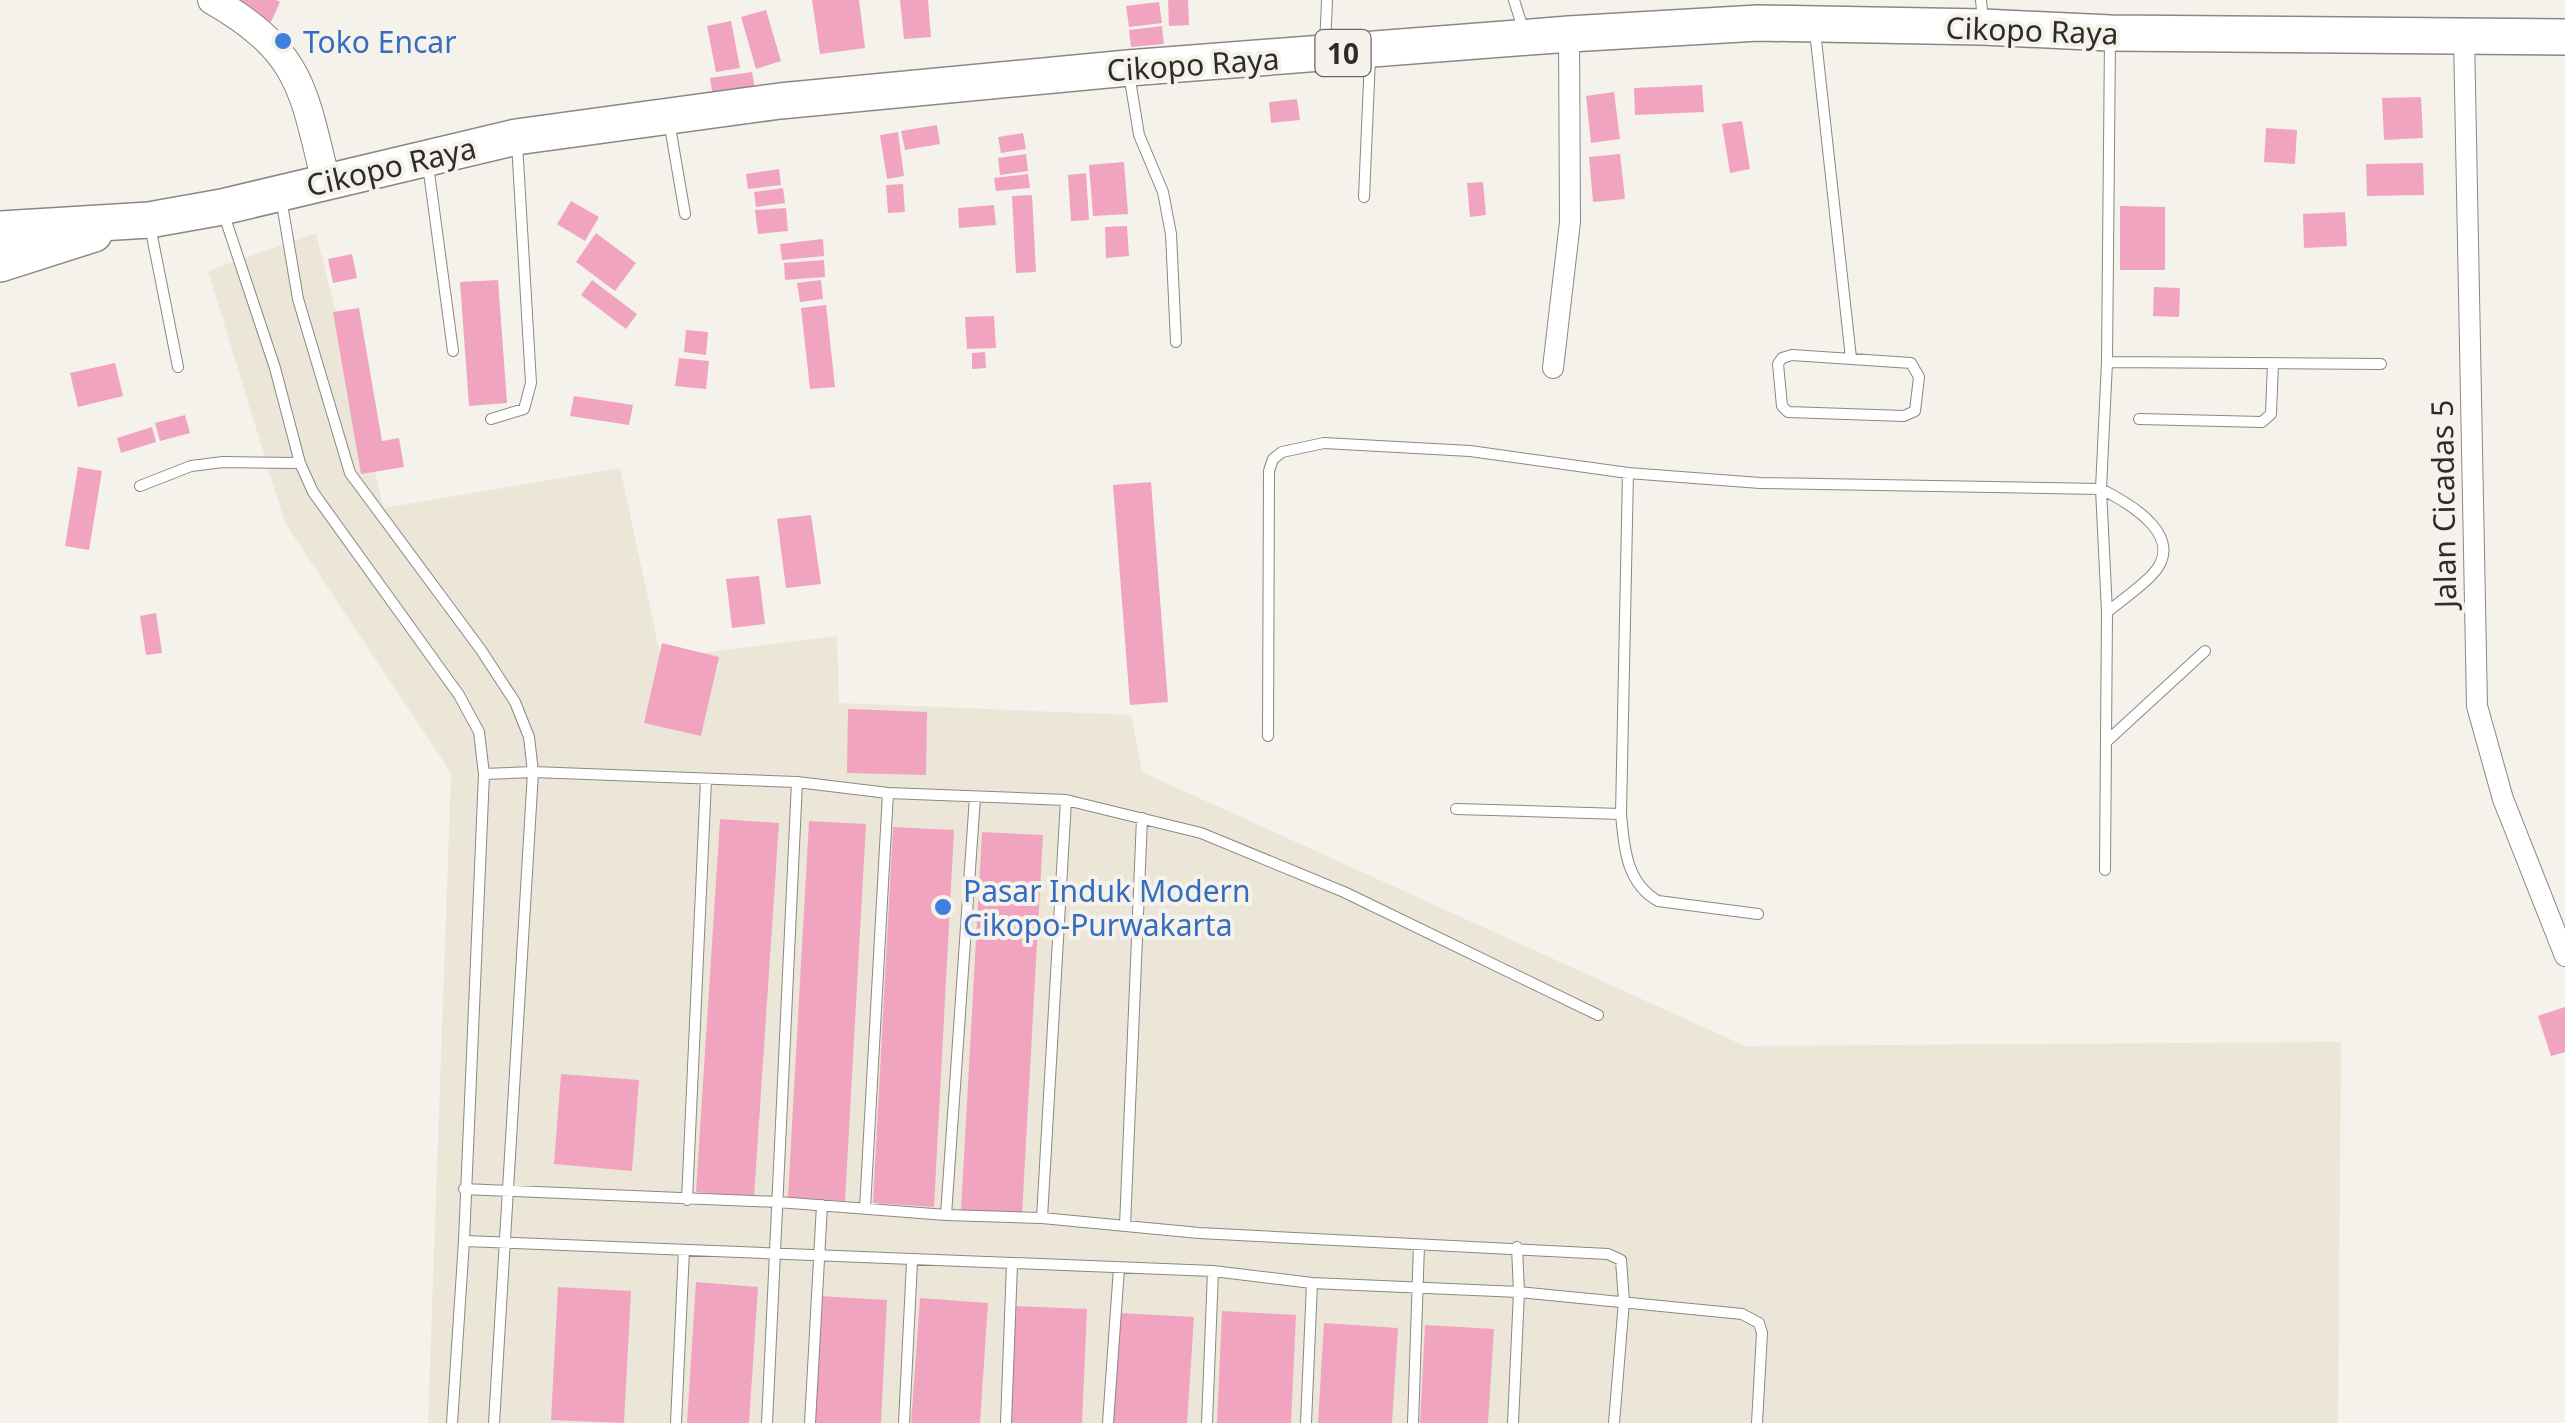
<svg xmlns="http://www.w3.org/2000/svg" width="2565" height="1423" font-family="'Noto Sans',sans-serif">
<rect width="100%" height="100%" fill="#f5f2eb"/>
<path fill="#ece6d9" d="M316,233L384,508L620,468L661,658L837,636L839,703L1131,715L1142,772L1745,1046L2341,1042L2338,1423H428L451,773L285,523L208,271Z"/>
<path fill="#f1a4bf" d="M235,0H276L280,2L271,22L233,5Z
M812,0H859L865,48L820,54Z
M900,0H928L931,37L904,39Z
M1168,0H1188L1189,25L1169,26Z
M1159,2L1162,23L1129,27L1126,6Z
M766,10L781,61L756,69L741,17Z
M731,21L740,68L716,72L707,26Z
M1162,26L1164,44L1131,47L1129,30Z
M752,72L755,90L713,97L710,78Z
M1702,85L1704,112L1635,115L1634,88Z
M1614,92L1620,139L1591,143L1586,96Z
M2421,97L2423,138L2384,140L2382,98Z
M1297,99L1300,120L1271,123L1269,102Z
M1742,121L1750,169L1730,173L1722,124Z
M937,125L940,144L905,150L901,131Z
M2266,128L2297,130L2295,164L2264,162Z
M898,132L904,176L887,179L880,135Z
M1023,133L1026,149L1001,153L998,137Z
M1026,154L1028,171L1000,175L998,158Z
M1620,154L1625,199L1593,202L1589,157Z
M1124,162L1128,214L1093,216L1089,165Z
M2423,163L2424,195L2367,196L2366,164Z
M779,169L781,185L748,189L746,174Z
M1086,173L1089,220L1071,221L1068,175Z
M1028,174L1030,188L996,191L994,178Z
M1483,182L1486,215L1470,217L1467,183Z
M903,184L905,212L888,213L886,185Z
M783,188L785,203L756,207L754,192Z
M1032,195L1036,272L1016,273L1012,196Z
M571,201L599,217L585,241L557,224Z
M994,205L996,225L959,228L958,208Z
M2120,206L2165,207V270H2120Z
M786,208L788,231L758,234L755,210Z
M2345,212L2347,246L2304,248L2303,214Z
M1127,226L1129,256L1106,258L1105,227Z
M596,233L636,263L615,291L576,262Z
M823,239L824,256L782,260L780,244Z
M352,254L357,278L333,283L328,259Z
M824,260L825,277L785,280L784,263Z
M498,280L507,403L469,406L460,282Z
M592,280L637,314L626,329L581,295Z
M821,280L823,299L800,302L797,283Z
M2154,287L2180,288L2179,317L2153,316Z
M826,305L835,387L810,389L801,308Z
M359,308L382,441L399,438L404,467L361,474L333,312Z
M994,316L996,348L967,349L965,317Z
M686,330L708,332L706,355L684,352Z
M985,352L986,368L972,369V353Z
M679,358L709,361L706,389L675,386Z
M115,363L123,396L78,407L70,373Z
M574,396L633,405L629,425L570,416Z
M185,415L190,433L160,441L155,423Z
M152,427L156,442L121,453L117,438Z
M78,467L102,471L89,550L65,546Z
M1151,482L1168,702L1130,705L1113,485Z
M811,515L821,584L786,588L777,519Z
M759,576L765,624L732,628L726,579Z
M156,613L162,653L146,655L140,616Z
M662,643L719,657L701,736L644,723Z
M848,709L927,712L926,775L847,773Z
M720,819L779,823L754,1197L696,1192Z
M809,821L866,824L845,1201L788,1197Z
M893,827L954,830L934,1207L873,1203Z
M982,832L1043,835L1022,1214L961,1210Z
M2565,1007V1052L2551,1056L2538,1016Z
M561,1074L639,1080L632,1171L554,1164Z
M696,1282L758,1287L749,1423H687Z
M558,1287L631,1291L624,1423L551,1420Z
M820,1296L887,1300L881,1423H814Z
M920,1298L988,1303L980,1423H911Z
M1015,1306L1087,1309L1082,1423H1010Z
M1222,1311L1296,1315L1291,1423H1217Z
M1120,1313L1194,1317L1187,1423H1113Z
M1324,1323L1398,1328L1392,1423H1318Z
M1425,1325L1494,1329L1488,1423H1420Z"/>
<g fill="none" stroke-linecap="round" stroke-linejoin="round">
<g stroke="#8b8883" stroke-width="12">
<path id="lane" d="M1514,0L1524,32
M1981,0L1983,21
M1815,31L1851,358
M1325,48L1327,0
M1129,74L1139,135L1163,192L1171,234L1176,342
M669,121L685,214
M428,165L453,351
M1364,197L1370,58
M281,198L298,299L350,473L481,650L515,702L529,737L533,772L494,1423
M223,212L275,368L300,463L313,492L459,695L479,732L484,774L464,1241L452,1423
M150,226L178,367
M1792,355L1911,363L1919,377L1915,411L1904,416L1788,412L1782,406L1778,364L1782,358Z
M2107,362L2381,364
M491,419L524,409L531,383L517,143
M2139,419L2262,422L2271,414L2273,363
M1628,473L1621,814C1624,847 1626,883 1658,901L1758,914
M140,486L191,466L223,462L300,463
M1268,736L1269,471L1273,459L1282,452L1324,443L1470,451L1628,473L1760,483L2101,489L2107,362L2110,39
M2106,742L2205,651
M484,774L533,772L797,782L888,793L1066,800L1201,833L1344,892L1598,1015
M1456,809L1621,814
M2105,870L2107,612L2101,489C2131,504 2189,538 2151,576C2138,589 2122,600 2107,612
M464,1189L778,1202L946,1215L1042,1218L1199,1233L1608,1254L1621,1260L1624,1301L1614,1423
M687,1200L706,780
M865,1208L888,793
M946,1215L975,797
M1042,1218L1066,800
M1125,1226L1142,818
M464,1241L1213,1271L1312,1283L1519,1292L1742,1314L1759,1323L1762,1333L1757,1423
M676,1423L684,1250
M767,1423L797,782
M810,1423L822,1205
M904,1423L912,1262
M1006,1423L1012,1264
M1108,1423L1119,1268
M1207,1423L1213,1271
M1306,1423L1312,1283
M1413,1423L1419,1245
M1513,1423L1519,1292L1517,1247"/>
</g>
<g stroke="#8b8883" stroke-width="22">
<path id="street" d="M2464,36L2477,706L2503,799L2565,956
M1553,368L1570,222L1569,34"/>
</g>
<g stroke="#8b8883" stroke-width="30">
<path id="secondary" d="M212,0C302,52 303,89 326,182"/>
</g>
<g stroke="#8b8883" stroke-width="38">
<path id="highway" d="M0,229L149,220L222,207L516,137L780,101L1128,68L1569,34L1758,23L1983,27L2110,33L2565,37
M0,264L94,234"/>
</g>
<use href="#lane" stroke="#fff" stroke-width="10"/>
<use href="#street" stroke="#fff" stroke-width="20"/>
<use href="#secondary" stroke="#fff" stroke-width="28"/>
<use href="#highway" stroke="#fff" stroke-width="35"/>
</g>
<g fill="#3f7fe0" stroke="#f5f2eb" stroke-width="4">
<circle cx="283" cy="41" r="10"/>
<circle cx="943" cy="907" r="10"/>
</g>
<g text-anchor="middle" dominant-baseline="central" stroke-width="8" stroke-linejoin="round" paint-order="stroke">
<rect fill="#f5f2eb" stroke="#696763" stroke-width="2.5" x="1315.5" y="30" width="55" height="46" rx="8"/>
<g font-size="28" font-weight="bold" fill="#2d2c29">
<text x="1343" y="53">10</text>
</g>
<g font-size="30" fill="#2d2c29" stroke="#f5f2eb">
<text transform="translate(2032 30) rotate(2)">Cikopo Raya</text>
<text transform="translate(1193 64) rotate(-4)">Cikopo Raya</text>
<text transform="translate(391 166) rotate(-13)">Cikopo Raya</text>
<text transform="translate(2443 504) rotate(-91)">Jalan Cicadas 5</text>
</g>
<g font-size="30" fill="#366cbe" stroke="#f5f2eb" text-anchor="start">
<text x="303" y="41">Toko Encar</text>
<text x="963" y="890">Pasar Induk Modern<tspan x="963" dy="34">Cikopo-Purwakarta</tspan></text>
</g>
</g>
</svg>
